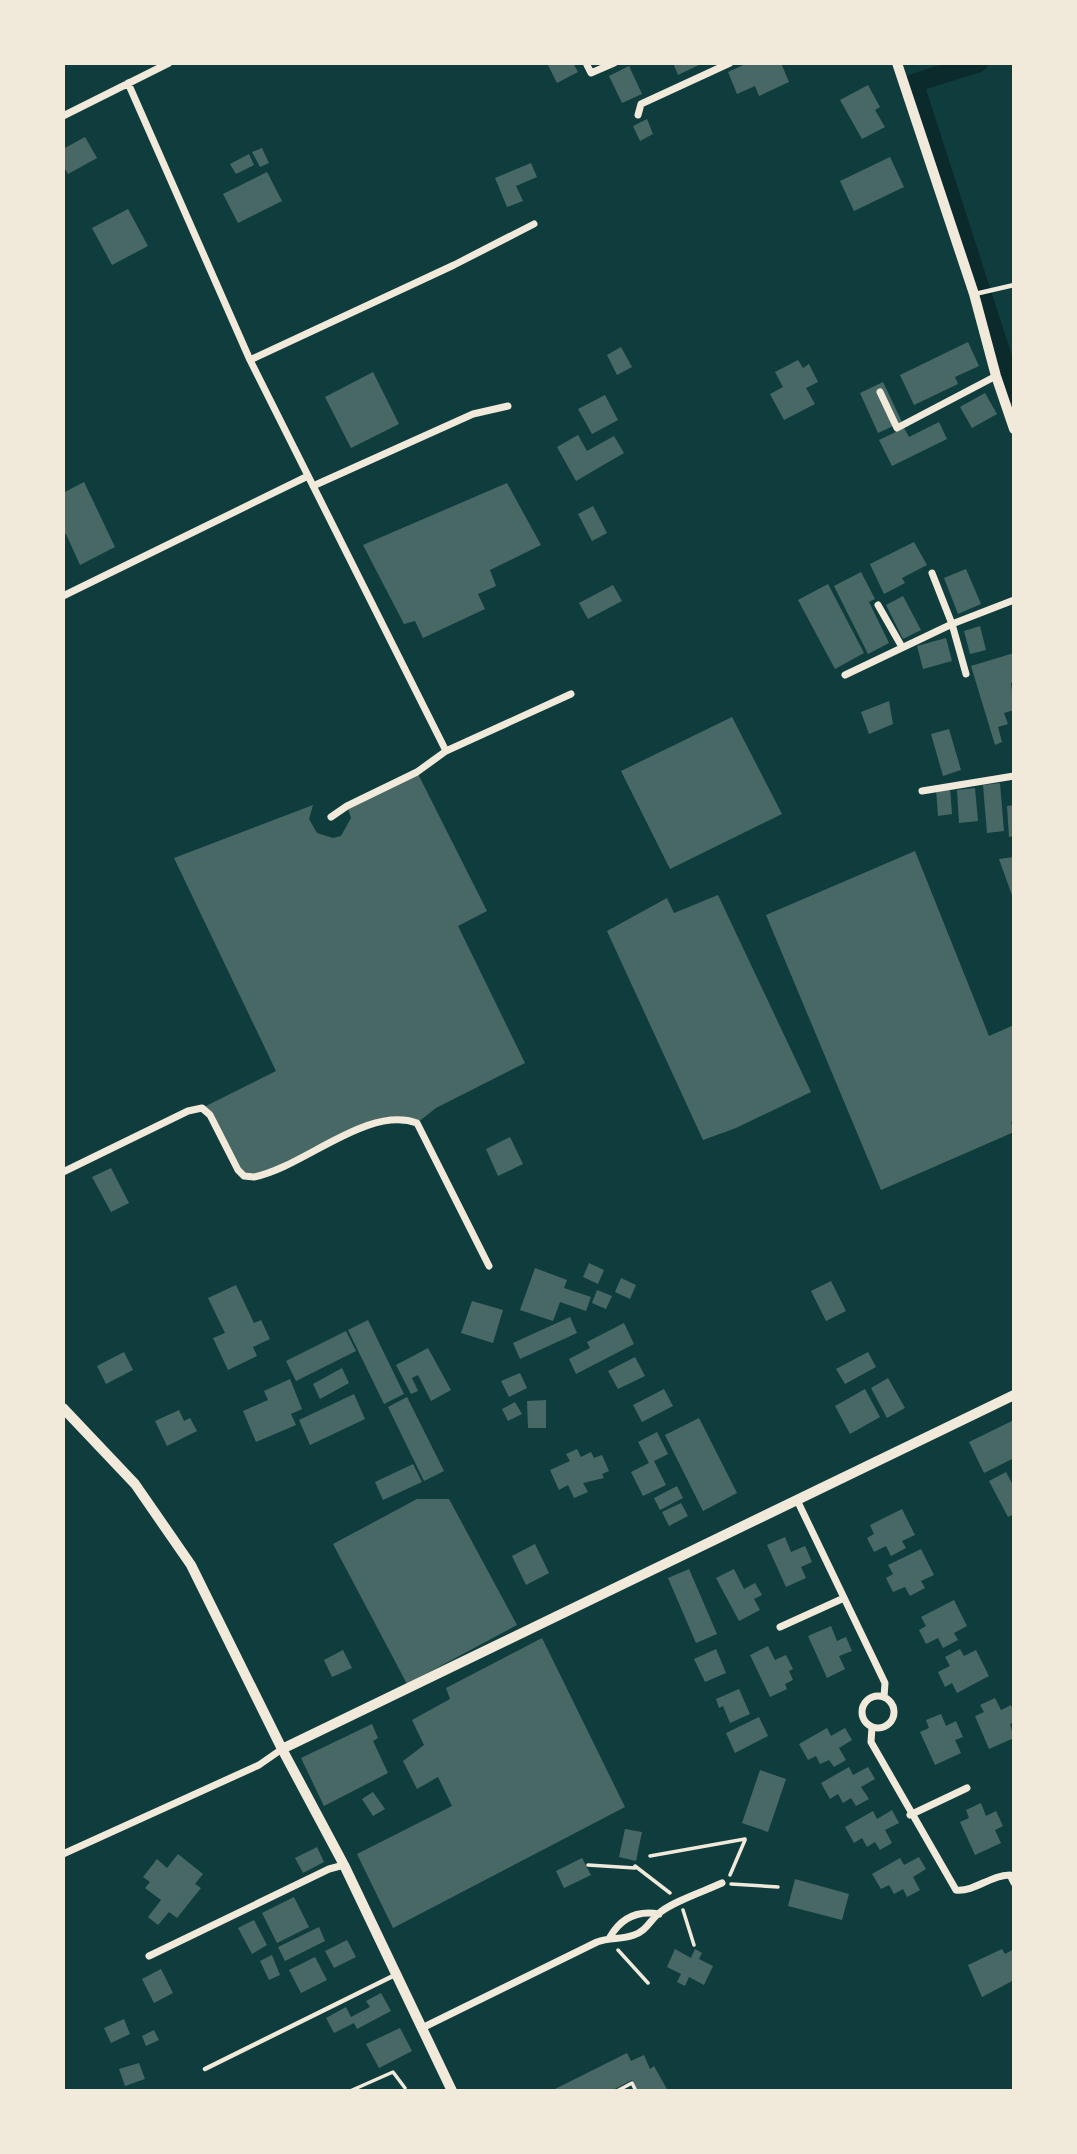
<svg xmlns="http://www.w3.org/2000/svg" width="1077" height="2154" font-family="Quicksand,sans-serif">
<rect width="100%" height="100%" fill="#0f3d3e"/>
<g fill="none" stroke-linecap="round" stroke-linejoin="round">
<path stroke="#0a2a2b" stroke-width="19" d="M978,63L914,83L1014,393"/>
</g>
<path fill="#486865" d="M547,63H573L578,72L557,83Z
M673,63H703L678,75Z
M748,63H781L789,82L759,96L755,86L737,94L728,72Z
M629,66L642,94L622,103L609,76Z
M868,85L880,107L875,110L885,127L862,139L840,100Z
M647,119L653,134L640,141L633,126Z
M85,137L97,158L68,174L63,165V149Z
M262,148L269,163L260,167L252,152Z
M249,154L254,165L236,174L230,164Z
M890,157L904,187L854,211L840,181Z
M531,163L537,177L516,186L523,201L507,207L495,178Z
M267,172L282,201L238,223L223,194Z
M128,209L148,246L112,265L92,228Z
M968,342L979,366L955,377L958,384L914,405L900,375Z
M621,347L632,367L617,375L607,355Z
M798,360L803,368L809,364L818,382L806,388L815,404L784,420L770,394L783,387L775,372Z
M373,372L399,424L351,448L325,397Z
M883,382L902,422L878,433L860,393Z
M985,393L997,414L972,428L960,407Z
M605,395L618,420L592,434L578,409Z
M939,422L947,439L892,466L879,440L904,428L909,437Z
M578,435L587,451L614,436L624,453L576,481L557,447Z
M84,482L115,547L80,565L66,534L63,535V493Z
M507,483L541,545L490,570L496,586L478,594L485,609L423,638L415,621L404,624L363,545Z
M593,506L607,533L592,541L578,514Z
M914,542L927,565L902,578L905,583L884,594L870,564Z
M966,569L981,604L958,614L944,578Z
M861,572L875,599L869,602L889,643L868,654L834,586Z
M828,584L864,653L835,669L798,600Z
M613,585L622,601L588,619L579,603Z
M903,596L921,630L903,639L886,605Z
M980,626L986,650L970,654L964,631Z
M946,638L952,661L923,669L917,646Z
M1014,653V682L1011,683L1014,710L1004,713L1008,724L998,727L1002,742L995,745L971,666Z
M889,701L893,724L869,734L861,712Z
M732,717L782,814L670,869L621,771Z
M949,729L961,770L943,776L931,734Z
M417,772L487,911L458,926L525,1063L436,1108L417,1123L380,1121L264,1175L244,1176L202,1108L276,1071L174,858L313,805L309,819L317,833L333,838L341,836L351,818L347,806Z
M1000,783L1004,831L987,833L983,785Z
M950,788L952,814L938,816L936,789Z
M975,788L978,821L959,823L957,790Z
M1014,805V836L1009,837L1007,806Z
M915,851L989,1036L1014,1025V1122H1011L1014,1132L881,1190L766,915Z
M1014,857V901L999,859Z
M718,895L811,1092L736,1128L703,1140L607,931L667,898L674,913Z
M510,1137L523,1164L498,1176L486,1149Z
M111,1168L129,1203L111,1212L92,1177Z
M589,1263L604,1270L598,1284L583,1277Z
M535,1268L567,1280L564,1288L591,1297L586,1311L560,1302L553,1321L520,1310Z
M621,1278L636,1285L630,1299L615,1292Z
M831,1281L846,1311L826,1321L811,1291Z
M236,1285L254,1323L261,1320L270,1339L253,1347L257,1356L228,1370L213,1338L225,1333L208,1298Z
M597,1290L612,1296L606,1309L592,1303Z
M472,1301L503,1310L493,1343L461,1333Z
M570,1317L577,1333L520,1359L513,1343Z
M368,1320L404,1394L384,1404L348,1330Z
M624,1323L634,1344L576,1374L569,1359L590,1348L587,1342Z
M346,1331L356,1351L296,1381L286,1361Z
M428,1348L451,1390L431,1401L418,1375L412,1378L418,1391L411,1394L396,1365Z
M124,1352L133,1370L106,1384L97,1366Z
M868,1352L876,1367L845,1384L836,1369Z
M635,1357L645,1376L618,1389L608,1371Z
M342,1368L349,1383L320,1399L313,1384Z
M520,1373L527,1388L509,1397L501,1381Z
M888,1378L905,1408L887,1418L871,1388Z
M290,1379L302,1409L291,1414L296,1425L256,1442L243,1411L268,1400L264,1391Z
M664,1389L673,1406L642,1422L633,1405Z
M865,1389L880,1417L850,1434L835,1406Z
M354,1394L365,1419L310,1445L299,1420Z
M407,1397L444,1471L424,1481L388,1407Z
M546,1400V1428H528L527,1401Z
M515,1402L522,1414L508,1421L502,1409Z
M179,1410L184,1421L190,1418L197,1431L167,1446L155,1421Z
M699,1418L737,1493L703,1511L665,1435Z
M1014,1420V1458L984,1473L969,1442Z
M657,1432L668,1454L654,1461L666,1485L643,1496L631,1472L649,1463L638,1442Z
M577,1449L581,1457L591,1452L594,1458L602,1455L609,1471L602,1474L604,1478L583,1483L588,1492L574,1498L568,1485L559,1490L550,1470L570,1461L566,1454Z
M413,1464L422,1482L383,1500L375,1482Z
M1006,1472L1014,1487V1514L1008,1517L989,1481Z
M677,1486L683,1498L660,1510L654,1498Z
M417,1499H449L517,1625L407,1684L333,1544Z
M681,1503L688,1516L669,1526L662,1512Z
M902,1509L915,1535L902,1541L906,1548L891,1556L886,1546L874,1552L867,1538L874,1534L870,1525Z
M785,1537L791,1552L805,1546L812,1562L801,1567L806,1578L786,1587L767,1545Z
M535,1544L549,1573L526,1585L512,1556Z
M921,1549L934,1575L921,1581L925,1588L910,1596L905,1587L893,1592L886,1578L893,1574L888,1565Z
M689,1569L717,1634L696,1643L668,1578Z
M734,1569L744,1589L755,1583L762,1595L754,1599L760,1610L739,1621L716,1578Z
M954,1600L967,1626L954,1633L958,1640L943,1648L938,1638L926,1644L919,1630L926,1626L921,1617Z
M831,1626L837,1641L846,1637L852,1651L839,1656L845,1669L827,1678L808,1636Z
M542,1638L625,1807L393,1928L357,1854L452,1806L438,1777L417,1789L403,1761L424,1745L412,1720L450,1699L446,1688Z
M768,1646L775,1660L786,1655L793,1669L789,1671L793,1680L785,1684L787,1689L770,1697L750,1655Z
M716,1649L726,1673L705,1682L694,1659Z
M960,1649L964,1656L976,1650L989,1676L957,1693L952,1683L945,1687L938,1672L950,1666L945,1657Z
M343,1650L352,1668L332,1677L324,1660Z
M739,1689L750,1714L730,1723L723,1706L719,1708L716,1699Z
M995,1698L1001,1710L1011,1705L1014,1713V1722L1010,1724L1014,1738L989,1749L975,1716L984,1712L980,1705Z
M941,1714L946,1726L956,1721L963,1737L955,1740L961,1753L935,1765L920,1732L929,1728L926,1720Z
M759,1717L768,1736L735,1753L726,1733Z
M372,1724L378,1738L373,1741L388,1773L324,1806L301,1758Z
M827,1728L831,1736L845,1728L852,1740L839,1748L846,1760L834,1767L829,1760L820,1764L816,1756L808,1760L799,1744Z
M849,1767L853,1775L868,1767L875,1779L861,1787L869,1799L856,1806L851,1798L843,1803L838,1794L830,1799L821,1783Z
M760,1770L786,1779L768,1832L742,1823Z
M373,1792L385,1809L373,1816L362,1799Z
M981,1803L986,1816L996,1811L1003,1826L995,1830L1001,1843L975,1855L960,1822L969,1818L966,1810Z
M892,1810L899,1823L885,1830L892,1843L880,1850L875,1842L867,1847L862,1838L854,1843L845,1827L873,1811L877,1819Z
M625,1829L642,1832L636,1861L619,1857Z
M317,1847L324,1862L303,1873L295,1858Z
M178,1854L203,1874L195,1884L201,1888L177,1918L169,1912L158,1925L148,1917L161,1900L145,1888L150,1882L143,1877L157,1859L167,1868Z
M919,1857L926,1869L913,1877L920,1890L907,1897L903,1889L894,1894L889,1885L881,1889L872,1874L900,1858L904,1865Z
M582,1858L591,1875L564,1888L556,1871Z
M795,1879L849,1894L842,1920L788,1906Z
M294,1897L309,1927L277,1943L262,1913Z
M254,1920L267,1945L252,1954L238,1928Z
M319,1927L325,1941L285,1961L278,1947Z
M347,1940L356,1957L334,1968L325,1951Z
M675,1949L691,1958L695,1949L702,1953L699,1959L713,1966L704,1985L689,1977L685,1986L677,1982L681,1974L667,1967Z
M1002,1949L1005,1954L1014,1949V1980L982,1997L968,1965Z
M272,1955L280,1975L269,1980L260,1961Z
M315,1957L327,1980L301,1993L289,1970Z
M161,1969L173,1993L154,2003L142,1979Z
M381,1993L391,2011L357,2029L354,2023L334,2033L326,2018L346,2007L351,2017L370,2007L366,2001Z
M124,2019L130,2034L111,2043L104,2028Z
M400,2028L412,2051L379,2068L366,2044Z
M154,2030L159,2040L146,2046L142,2036Z
M627,2053L631,2061L644,2055L650,2069L654,2066L668,2091H638L632,2080L611,2091H551Z
M139,2063L145,2079L125,2086L119,2069Z"/>
<g fill="none" stroke-linecap="round" stroke-linejoin="round">
<path stroke="#f1e9da" stroke-width="3.5" d="M650,1856L745,1839
M588,1865L635,1868
M635,1866L670,1893
M730,1875L745,1840
M731,1884L778,1887
M683,1910L694,1945
M618,1950L648,1983
M350,2091L393,2072L405,2088
M617,2091L632,2083L636,2091"/>
<path stroke="#f1e9da" stroke-width="4.5" d="M975,294L1014,285
M205,2069L395,1975"/>
<path stroke="#f1e9da" stroke-width="7" d="M586,63L591,73L614,63
M128,83L250,360L446,751
M638,115L641,104L730,63
M63,116L169,63
M250,360L454,265L534,224
M880,392L897,428L996,376
M313,486L473,414L508,406
M932,573L952,624L966,674
M63,596L308,476
M878,605L902,647
M845,675L952,624L1014,600
M922,791L1014,776
M331,817L347,806L417,772L446,751L571,694
M63,1172L188,1111L202,1108L210,1115L238,1170L244,1176L254,1177C304,1167 367,1105 417,1123L489,1266
M797,1500L885,1683L884,1697
M780,1627L844,1598
M862 1712a16 16 0 1 1 32 0a16 16 0 1 1-32 0Z
M872,1727L871,1742L956,1890C975,1892 990,1875 1010,1875L1014,1883
M910,1815L967,1788
M63,1854L259,1765L282,1749
M610,1937C621,1918 637,1910 659,1914
M149,1956L329,1869L344,1865
M422,2028L597,1942C610,1937 621,1940 634,1935C646,1931 649,1922 658,1914C671,1902 705,1891 722,1883"/>
<path stroke="#f1e9da" stroke-width="10" d="M897,63L974,294L996,376L1014,429
M63,1408L135,1484L191,1565L282,1749L344,1865L452,2091
M282,1749L1014,1395"/>
</g>
<rect width="1077" height="2154" fill="none" stroke="#f1e9da" stroke-width="130"/>
</svg>
